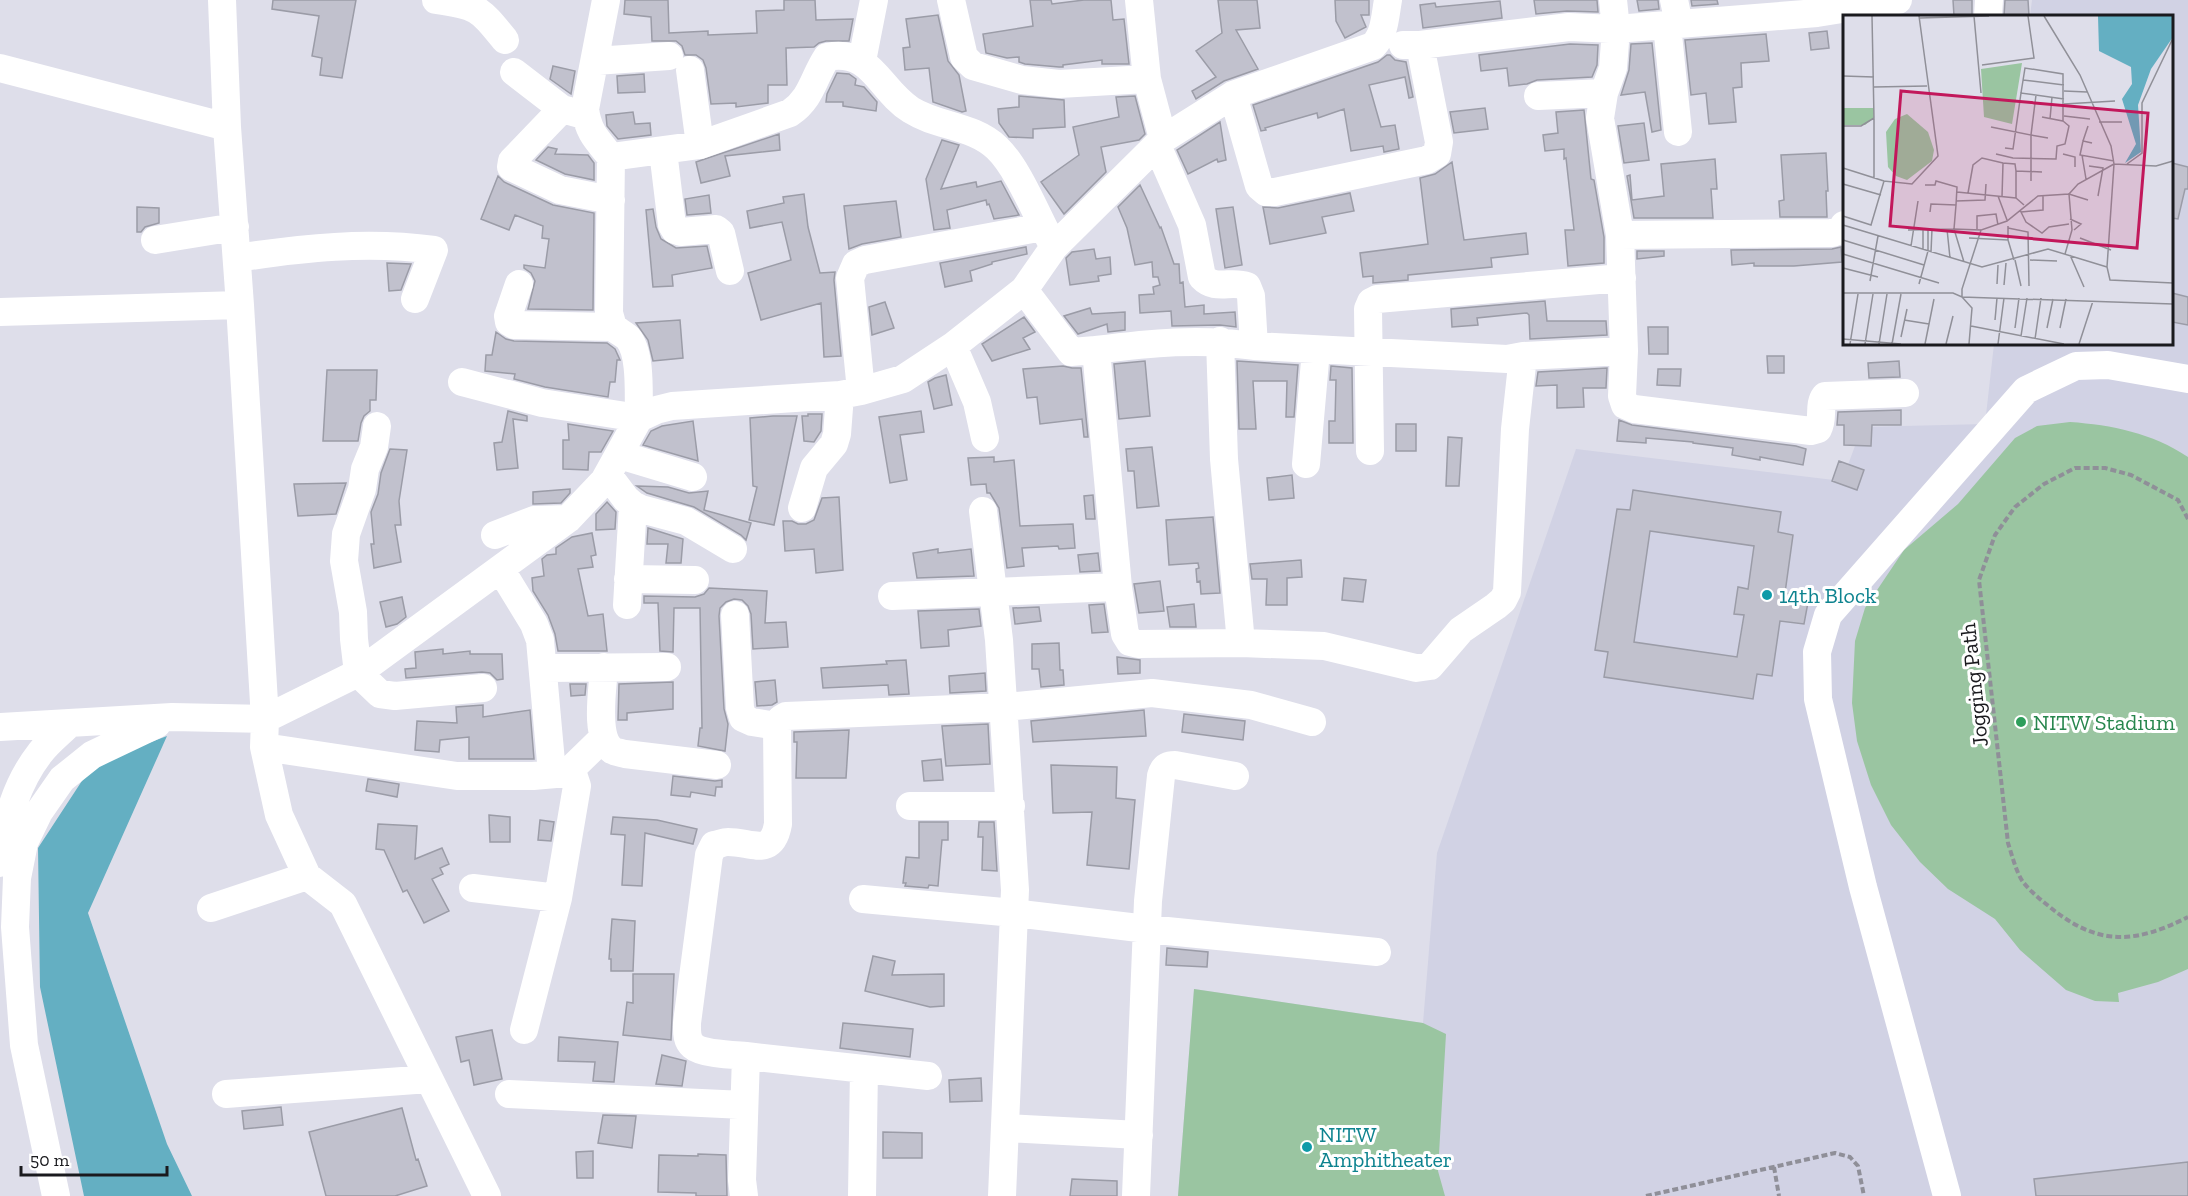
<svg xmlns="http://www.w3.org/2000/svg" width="2188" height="1196" font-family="'Zilla Slab',serif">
<rect width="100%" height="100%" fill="#dedeea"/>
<path fill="#d1d2e4" d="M2032,0H2188V1196H1178L1194,989L1423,1023L1437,853L1576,449L1842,481L1862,427L1985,424L1994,344H2172V16H2030Z"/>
<path fill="#9ac5a1" d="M2070,422C2112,425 2152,433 2188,457V969L2158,982L2118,993L2119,1002L2095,1001L2066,990L2020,950L1995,919L1948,889L1920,862L1891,825L1871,785L1857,741L1852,703L1855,641L1865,608L1904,550L1958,504L2015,438L2037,426Z
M1194,989L1423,1023L1446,1034L1438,1171L1445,1196H1178Z"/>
<path fill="#64afc2" d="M167,736L88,913L167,1144L192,1196H84L40,987L38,848L93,764Z"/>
<path fill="#c1c1cd" stroke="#9b9ca7" stroke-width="1.5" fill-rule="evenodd" d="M273,0H356L342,78L320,75L322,58L312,56L319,16L272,9Z
M625,0H668L669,33L708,31V35L757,33L756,11L784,10V0H815L816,20L853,19L849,41H826L819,43L814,47L786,48L787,85H768V103L736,107V103L711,104L706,68L703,60L696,55H685L682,46L676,41H652L651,17L624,14Z
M1030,0H1051L1052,4L1084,0H1111L1113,20L1124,19L1129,64H1102V60L1063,65V67H1059L1025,64L1019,62V57L1007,58L986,53L983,34L1033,26Z
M1218,0H1257L1260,28L1236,30L1258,69L1224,81L1196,99L1192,91L1216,77L1196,51L1222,33Z
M1335,0H1369V15H1361L1366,27L1345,38L1336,21Z
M1534,0H1597L1598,12L1567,11L1536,14Z
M1637,0H1658L1659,9L1639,11Z
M1691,0H1717L1718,4L1692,6Z
M1953,0H1972V16H1954Z
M2005,0H2028L2029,16H2004Z
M1500,1L1502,18L1423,28L1420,5L1435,3L1436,7Z
M938,15L948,61L959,75L966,111L962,112L933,102L929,68L905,70L903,48L910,47L906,19Z
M1827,31L1829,48L1811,50L1809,33Z
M1766,34L1769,61L1741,63L1742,87L1733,88L1736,122L1709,124L1706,93L1691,95L1685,40Z
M1652,43L1661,130L1652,132L1645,92L1621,95L1629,70L1631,44Z
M1570,44L1598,45L1597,65L1592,77L1537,80L1527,84L1509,86L1507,68L1481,71L1479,55Z
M1387,55H1390L1395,60L1406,62L1413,97L1409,98L1405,77L1369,85L1381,127L1395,125L1399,149L1384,152L1383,146L1351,151L1344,109L1318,118L1317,113L1265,128L1266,130L1261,131L1253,105L1378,62Z
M553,66L575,71L571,94L550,79Z
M837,73L849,74L856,79L855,85L864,87L877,102L876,111L843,106V102H826L827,94Z
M644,74L645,92L618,93L617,76Z
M1019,96L1064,100L1065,127L1033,129V138L1009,137L999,123L998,109L1019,107Z
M1135,96L1145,134L1139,140L1101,147L1106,172L1064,214L1041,182L1079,155L1073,127L1119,117L1116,97Z
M1485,108L1488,129L1454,133L1450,112Z
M1584,110L1591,179L1594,180L1604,237V263L1568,266L1565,230H1574L1566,158L1564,159V149L1545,151L1543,135L1558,133L1556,112Z
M633,112L635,124L650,123L651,135L618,139L607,126L606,115Z
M1220,122L1226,160L1218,162L1217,159L1188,174L1177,150Z
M1644,123L1649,160L1624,163L1618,126Z
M779,134L780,150L725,156L730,176L701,183L696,162Z
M942,140L959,145L941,189L976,182L977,187L1001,181L1019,215L994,219L989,204L987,205L986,200L947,210L950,228L934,230L926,179Z
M548,147L557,149L555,154L588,155L594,163V180L565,174L536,160Z
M1826,153L1828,191H1826L1827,217H1780L1779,201L1784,200L1781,155Z
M1715,159L1717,189H1711L1713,218H1634L1627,176L1630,175L1632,200L1664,196L1661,164Z
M1452,162L1464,240L1526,233L1528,254L1491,258L1492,267L1408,275V280L1373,283V276L1363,277L1360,253L1428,244L1420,178L1435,174Z
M2172,163L2188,167V189H2185L2178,219L2172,218Z
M498,176L504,182L553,205L594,213L593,310L528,309L535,281L531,273L524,268V265L545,268L549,239L542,238L543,226L515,215L509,230L481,219Z
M1140,185L1160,228L1161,227L1174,264H1179L1180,283L1183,282L1185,307L1204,305V314L1235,312L1236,327L1220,325L1172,326L1171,311L1140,313L1139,295L1154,294L1153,287L1160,285L1158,277H1153L1152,262L1135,265L1127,228L1118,207Z
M1350,193L1354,211L1322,217L1326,233L1270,244L1263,207L1278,208Z
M804,194L808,227L820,273L835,272L834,280L841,356L824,357L821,303L761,320L748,273L791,260L782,222L750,228L747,211L784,203L783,197Z
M709,195L711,213L687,215L685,199Z
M896,201L901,237L862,244L849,249L844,206Z
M137,207L159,208V223L145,227L141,232H137Z
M1233,207L1242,265L1225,268L1216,209Z
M653,209L656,227L661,239L676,248L707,246L712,268L672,275L673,286L653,287L646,210Z
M1026,247L1027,254L992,262V264L970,271L972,281L945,287L940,263Z
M1841,247L1842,262L1794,266H1754V263L1732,265L1731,250L1832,249Z
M1094,249L1096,259L1110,257L1111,274L1098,276L1099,281L1070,285L1066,258L1072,252Z
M1637,251H1664V256L1637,259Z
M387,263L411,264L401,290L389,291Z
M2172,293L2188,297V325L2172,322Z
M1545,301L1547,321H1606L1607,335L1530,339L1529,315L1527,313L1477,318L1478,325L1452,327L1451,309Z
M885,302L894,328L872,335L869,307Z
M1090,308L1092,314L1125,312V330L1108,332L1107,324L1078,334L1064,316Z
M1024,317L1035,332L1023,338L1030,349L992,361L982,344Z
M680,320L683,358L653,361L648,340L636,323Z
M1648,327H1668V354H1649Z
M496,332L506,339L514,341L607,343L615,349L620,360H617L615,382H610L608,397L545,387L514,379L515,374L485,371L486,355H492Z
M1767,356H1784V373H1768Z
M1145,361L1150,416L1119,419L1114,364Z
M1237,361L1298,365L1294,417H1286L1287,381H1253L1256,429H1239Z
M1899,361L1900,377L1869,378L1868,363Z
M1063,366L1072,368H1081L1088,437H1084L1082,419L1040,424L1037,397L1027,398L1023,369Z
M1331,366L1352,368L1353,443H1329V421H1335L1336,380H1330Z
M1607,368L1606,388H1583L1584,407L1557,408V385L1536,386L1538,372Z
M1658,369H1681L1680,386L1657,385Z
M327,370H377L376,400H370V411L364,416L361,423L358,441H323Z
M946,375L952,405L934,409L928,382L935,378Z
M1901,410V425H1872L1871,446L1844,445V425H1837L1838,412Z
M508,411L527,416V421L513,419L518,468L497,470L494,443L502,442Z
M921,411L924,432L900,435L907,480L890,483L879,417Z
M808,414H822L821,431L814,442L804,441L802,416H808Z
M773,416H797L774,525L749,520L757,487L753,486L750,418Z
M1619,420L1632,425L1796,446L1806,449L1803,465L1760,457V460L1732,455L1733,448L1693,443V442L1646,438V443L1617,441Z
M693,421L698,461L643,445L651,431L662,426Z
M568,424L613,431L601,452H589L588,470L563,469V440H569Z
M1396,424H1416V451H1396Z
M1448,437L1462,438L1459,486H1446Z
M1152,447L1159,506L1137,508L1134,471H1128L1126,449Z
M390,449L407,450L399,501L401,525H395L401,562L374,568L371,544H374L371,512L378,494L381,473Z
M994,457V462L1014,460L1020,526L1073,524L1075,548L1059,549L1058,546L1022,548L1024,566L1007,568L999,508L990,493H987L986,484L971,485L968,458Z
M1839,461L1864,470L1857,490L1832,481Z
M1292,475L1294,498L1269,500L1267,478Z
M346,483L336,514L298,516L294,484Z
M637,486L668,487L689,493L708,491L704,510L751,523L746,540L741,535L694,507L647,493Z
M570,489V493L561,503L533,504V492Z
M1633,490L1781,512L1778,532L1793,535L1785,593L1809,597L1804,624L1780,621L1772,676L1757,674L1753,699L1604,677L1608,652L1595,650L1617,509L1630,510ZM1650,531L1754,546L1748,589L1738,587L1734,614L1744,615L1737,657L1634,642Z
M1093,495L1095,519H1086L1084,496Z
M839,497L843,570L816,573L814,549L785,551L783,521H792L798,524H806L814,520L822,498Z
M607,502L616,512L615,529L596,530V514Z
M1213,517L1220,593L1201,594L1200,581L1197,582L1196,569L1199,568L1198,563L1169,565L1166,520Z
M648,528L683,539L681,563H666L668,544H647Z
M592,533L596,555L591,556L593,567L578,569L588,616L603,614L607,651H558L555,634L548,615L533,591L532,578L544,576L542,559L547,555L556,554V548L572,537Z
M938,549V553L971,549L974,576L917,578L913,553Z
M1098,553L1100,571L1080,572L1078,555Z
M1301,560L1302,577L1287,578V605H1266L1267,579H1252L1250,564Z
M1344,578L1366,580L1363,602L1342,600Z
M1160,581L1164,611L1139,613L1134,584Z
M709,588L767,591L765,623L786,622L788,647L753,649L751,614L748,606L742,600L734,599L726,602L720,608L719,616L724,709L728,724L725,751L698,746L700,728H702L700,608H674L673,652L660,651L658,603H644V596L695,597L704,594Z
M402,597L406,617L397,624L386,627L380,602Z
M1104,604L1108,632L1092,633L1089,605Z
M1194,604L1196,627H1170L1167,607Z
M1039,607L1041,621L1015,624L1013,608Z
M979,609L981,626L948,630L949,646L921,648L918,611Z
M1059,643L1060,670H1063L1064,685L1041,687L1039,669H1032V644Z
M443,649V654L470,651V654H502L503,679L497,680L490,673L482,672L406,678L405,669L416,668L415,652Z
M1117,657L1140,660V673L1118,674Z
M906,660L909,694L889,695L888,685L823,688L821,668L887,664L886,661Z
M985,673L986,691L950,693L949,676Z
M775,680L777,702L772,705L757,706L755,682Z
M673,682V709L627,713V720H618L619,684Z
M570,684H586L585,695L571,696Z
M483,705V717L530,710L534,759H469V737L440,740L439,752L415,750L417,721L457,723L456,707Z
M1144,710L1146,736L1033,742L1031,721Z
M1184,714L1245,721L1243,740L1182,732Z
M988,724L990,764L946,766L942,726Z
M849,730L846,778H796L797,742H794V732Z
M941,759L943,780L924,781L922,761Z
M1051,765L1117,767L1116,798L1135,800L1129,869L1087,865L1092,812L1053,813Z
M673,776L715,781L722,780V787H716L715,796L691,792L690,797L671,795Z
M368,779L399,784L397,797L366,791Z
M489,815L510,817V842H490Z
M613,817L657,820L697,829L693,844L645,833L642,886L622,885L625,835L611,834Z
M540,820L554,822L551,841L538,840Z
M919,822H948V840H942L938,886L929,885L928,888L905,886L906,883H903L906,857L919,858Z
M979,822H994L997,871L982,870L983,837H978Z
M378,824L417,826L415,859L442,848L449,864L440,868L443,874L432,879L449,911L424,923L407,890L403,892L384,850L376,849Z
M612,919L635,921L633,971H611V959H609Z
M1167,948L1208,952L1207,967L1166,965Z
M873,956L895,961L892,975L944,974V1006L930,1007L865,991Z
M633,974H674L671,1040L623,1035L627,1002L633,1003Z
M843,1023L913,1029L910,1057L840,1048Z
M492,1030L502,1079L474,1085L469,1060L461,1062L456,1037Z
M559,1037L618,1042L614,1082L593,1081L595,1062L558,1061Z
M662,1055L686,1061L682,1086L656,1084Z
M981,1078L982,1101L950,1102L949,1080Z
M281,1107L283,1125L244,1129L242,1111Z
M402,1108L416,1160L418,1159L427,1186L395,1196H326L309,1132Z
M603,1115L636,1116L632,1148L598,1143Z
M883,1132L922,1133V1158H883Z
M593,1151V1178H577L576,1152Z
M698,1154L726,1155L727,1196H696V1193L658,1192L659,1155L698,1156Z
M2188,1162V1196H2036L2034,1179Z
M1072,1179L1117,1181V1196H1070Z"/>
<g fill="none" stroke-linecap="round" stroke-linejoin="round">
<path stroke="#8f8f98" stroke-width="4" stroke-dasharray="6 3" stroke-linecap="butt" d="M2188,519L2178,500L2131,475L2105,468H2075L2044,484L2015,507L1995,535L1979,580L2008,843C2012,855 2016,872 2023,882C2031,892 2041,900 2051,908C2098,946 2135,944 2188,917
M1774,1167L1779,1196
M1646,1196L1835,1153L1850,1157L1858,1166L1864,1196"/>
<path stroke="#fff" stroke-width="28" d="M436,0C478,6 479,8 505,40
M951,0L964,57L973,66L1022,80L1059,84L1147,79
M1139,0L1147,79L1163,139
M1674,0L1679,24
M1988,16L1989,0
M1667,25L1678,132
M1403,45H1420L1569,27L1616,29L1613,0
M595,61L669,56
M862,61L874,0
M0,68L227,127
M690,70L700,145
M514,72L562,109L580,114
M1233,95L1259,186L1266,192H1275L1427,160L1437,154L1439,142L1420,45
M1538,96L1604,93
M562,109L512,161L511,167L560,190L611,200
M1157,145L1192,225L1202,277C1215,291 1231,280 1247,286L1251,296L1254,346
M663,151L672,225L675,230L681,232L716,229L721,233L730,271
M611,157L700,145L790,113C812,98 813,78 827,57C872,48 879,90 911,110C938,127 973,125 997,148C1019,169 1038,219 1054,247
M1844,225L1843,229L1832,233L1620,235L1624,351L1622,396L1625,405L1634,409L1811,431L1818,429C1824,418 1818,405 1825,396L1905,393
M1620,235L1600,118L1604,93L1613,68L1616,29L1817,13L1898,0
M155,240L235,227
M237,258C303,248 367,241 434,250L415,299
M519,284L508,316L509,322L514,325L613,327
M0,312L240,305
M953,346L977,402L985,438
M1096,350C1150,343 1200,338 1254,346L1507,359L1523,356L1624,351
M462,382L542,403L639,418C638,398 642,354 628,338C624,334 617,331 613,327L609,313L611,157C597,140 588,132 585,109L606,0
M861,391L850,278L856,264L865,260L1043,227
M377,426L374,447L365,469L362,489L346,534L344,561L353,612L354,639L358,673L380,694L395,696L483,688
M1370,451L1368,309L1371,302L1377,299L1622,278
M620,455L693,477
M1306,464L1316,350
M608,475L626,499L633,505L641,509L686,521L733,549
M802,508L814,468L834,444L837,434L840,395
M983,511L999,640L1015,890L1014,913L1147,929L1377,952
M495,535L534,520L568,519
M501,570L534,624L540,640L552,773
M628,579L695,580
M1118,587L1125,634L1130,642L1138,644L1241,643L1224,459L1220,341
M892,596L1118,587L1096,350L1071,352L1024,290
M627,605L633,505
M735,615L740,708L743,718L752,722L777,726
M1241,643L1324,646L1416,668L1430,666L1461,630L1496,606L1503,600L1507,592L1515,429L1523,356
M604,667C603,688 594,736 612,750C615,752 621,753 625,754L717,765
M543,668L667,667
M0,727L172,717L265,719L240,305L227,127L222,0
M264,747L457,776H533L567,773L574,777L577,786L558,898
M567,773L603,738
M910,806H1011
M0,863C5,824 15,785 40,753C48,742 60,733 70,723
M473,888L558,898L524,1030
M863,899L1014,913L1002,1196
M211,908L307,876
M746,1056C734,1055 702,1054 693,1046C686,1040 687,1031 687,1023L709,855L714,845C719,844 724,842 728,842C752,842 772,858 778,824L777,726L781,719L786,716L1005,707L1152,693L1251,705L1312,722
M226,1094L429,1079
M509,1094L744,1105
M1005,1128L1139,1135
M56,1196L24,1045L15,927L17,878L24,843L39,812L62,779L92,755L157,724
M487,1196L343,904L307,876L279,815L264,747L265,719L358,673L568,519L604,481L639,418L656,410L672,406L840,395L861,391L903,379L953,346L1024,290L1054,247L1163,139L1233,95L1373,46C1385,34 1385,16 1388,0
M744,1196L742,1180L746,1056L928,1076
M862,1196L864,1069
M1136,1196L1148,901L1161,776C1163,768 1166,765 1175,765L1235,776
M1947,1196L1863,887L1818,699L1817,652L1828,615L2026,390L2076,366L2108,365L2188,379"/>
</g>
<g fill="#0f9aa8" stroke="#fff" stroke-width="2">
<circle cx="1767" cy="595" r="6"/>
<circle cx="1307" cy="1147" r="6"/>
</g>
<circle fill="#2e9e5b" stroke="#fff" stroke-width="2" cx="2021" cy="722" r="6"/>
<g text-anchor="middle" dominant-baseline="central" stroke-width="6" stroke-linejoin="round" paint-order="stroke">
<g font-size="22" fill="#0d838f" stroke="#fff" text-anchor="start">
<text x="1779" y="595">14th Block</text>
<text x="1319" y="1134">NITW<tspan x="1319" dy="25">Amphitheater</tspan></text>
</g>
<g font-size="22" fill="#1a1a1e" stroke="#fff">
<text transform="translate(1974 685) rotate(-96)">Jogging Path</text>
</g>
<g font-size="22" fill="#27864d" stroke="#fff" text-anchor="start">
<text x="2033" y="722">NITW Stadium</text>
</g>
</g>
<g transform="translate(1843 15)">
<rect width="330" height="330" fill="#dedeea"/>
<path d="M179,48L169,109L141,102L138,54ZM0,93H31V103L22,110H0ZM64,99L85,117L91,135L89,146L64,165L53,161L45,152L43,117L52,104Z" fill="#9ac5a1"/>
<path d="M255,1H330V22L308,54L295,90L298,137L282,148L293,129L279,84L289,69L288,52L256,36Z" fill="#64afc2"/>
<path fill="none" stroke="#909098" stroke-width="1.5" d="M131,1L138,78M76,3L146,1M139,50L191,43L185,1M0,61L31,62M180,65L221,70M31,72L84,71M221,76L244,77M178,78L182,53L220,59V106L199,102M193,80L188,120L205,123M221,89L272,86M221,101L247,104M31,103V163M207,104L209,82M256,107H279M0,111H18L31,103L29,1M245,111L240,126L249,128M148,112L188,120V166M240,126L237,140L271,146M162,133L170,134L178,78L221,84M153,139L170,143L213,144L214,131L222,129L226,111L220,106M220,139L232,142V152M239,140L243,164M330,146L313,151L271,149L264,252L267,265L330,268M284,149L299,138V88L330,23M246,151L260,153L255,181M0,153L41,166M0,169L38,180M82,170H92L93,166L114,172L113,190L88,189L87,197M114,177L173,183M125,178L130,150L139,143L160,148M155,181L164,205M159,182L160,148L172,149L173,156M113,186L142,185L143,169M181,190L173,183V156L199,157M177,195L183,207L199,218L206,212L226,209M178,197L200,195V180M0,201L28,210L41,166L69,169L95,141L76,1M227,204L238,209L231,215M0,210L139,252L205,234L264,252M165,213L185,217L186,271M104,214L107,243M134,214V201L153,199L155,210M65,215L111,214L113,190M126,223L165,225V211M237,223L268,235M0,225L81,250M165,225L171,245M68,231L75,186M80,234V214M88,237L89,214M0,239L96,268M222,239L229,215L226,179L245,185M227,240L241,272M172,245L178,271M187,245L214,246M121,247L111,214L138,215M0,253L35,262M27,266L35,221M76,269L85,236V214M154,269L155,250M161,270L163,248M0,278H110L119,282L330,289M61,305L86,309M152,305L154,283M128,311L221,329M172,313L176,283M204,313L210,284M217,313L223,284M178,321L184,283M58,322L64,294M0,324L58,329M192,324L198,283M7,329L15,279M22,329L30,279M36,329L44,279M49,329L58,279M82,329L91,284M103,329L110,301M126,329L129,293L119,282V274L138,215L164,206L195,181L226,179L235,169L271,149L268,131L237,60L201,1M155,329L161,283M236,329L250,286"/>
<path fill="#c2185b" fill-opacity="0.15" stroke="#c2185b" stroke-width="3" d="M58,76L305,98L294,233L47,211Z"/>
<rect width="330" height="330" fill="none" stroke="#1a1a1e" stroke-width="3"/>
</g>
<path d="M21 1166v9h146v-9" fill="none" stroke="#1a1a1e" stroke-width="3"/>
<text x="30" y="1166" font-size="18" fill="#1a1a1e" stroke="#ffffff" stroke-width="4.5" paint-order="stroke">50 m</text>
</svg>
